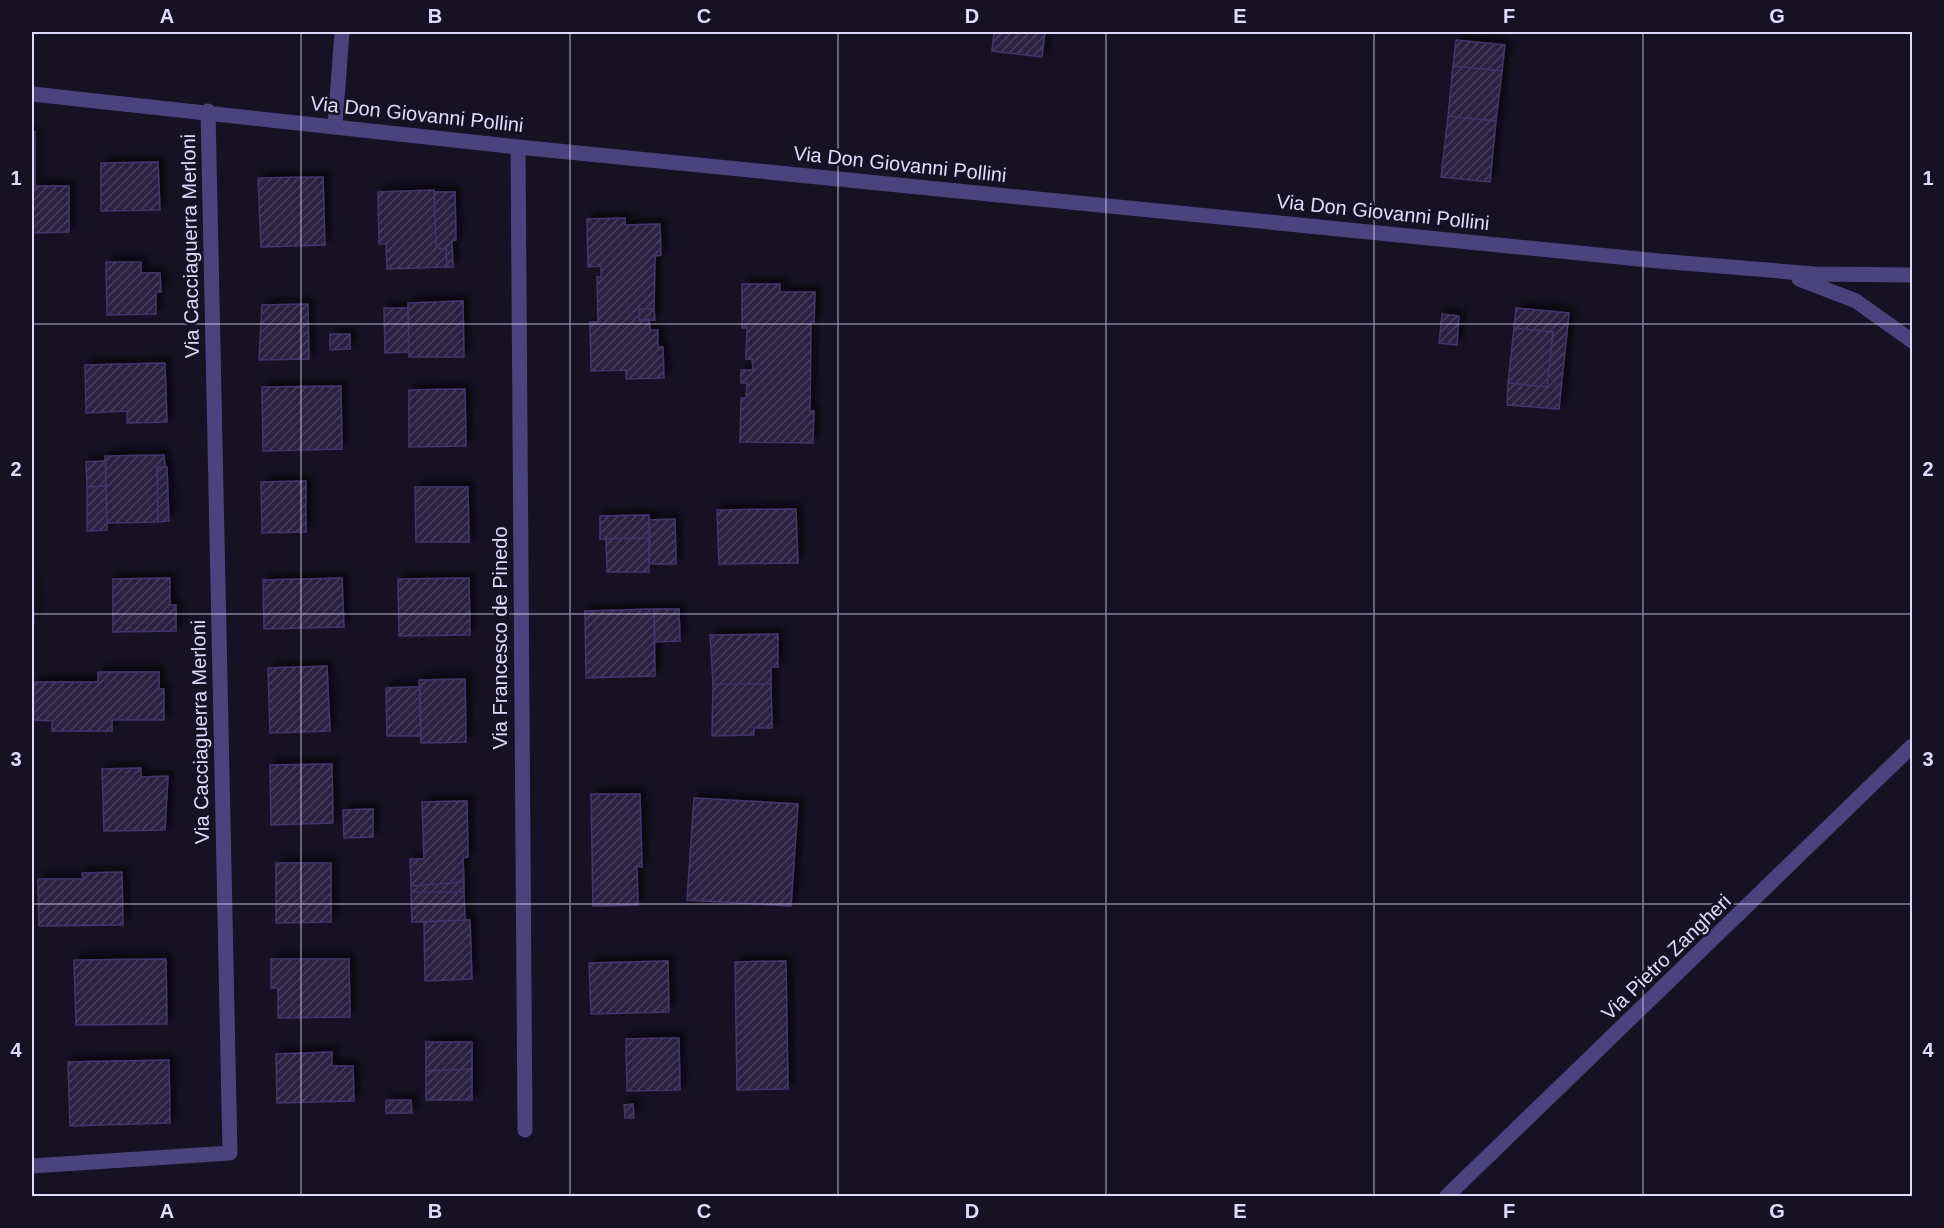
<svg xmlns="http://www.w3.org/2000/svg" width="1944" height="1228" font-family="Helvetica,sans-serif">
<defs>
<pattern id="building-hatch" width="6" height="6" patternUnits="userSpaceOnUse" patternTransform="scale(1.5)"><rect width="6" height="6" fill="#2a2043"/><path d="M-1 1l2-2M0 6l6-6M5 7l2-2" fill="none" stroke="#49405f"/></pattern>
<filter id="shadow"><feDropShadow dx="5.5" dy="-5.5" stdDeviation="3" flood-color="#0009"/></filter>
</defs>
<rect width="100%" height="100%" fill="#161224"/>
<path fill="url(#building-hatch)" stroke="#44356c" stroke-width="1.5" filter="url(#shadow)" d="M994,32H1045L1042,57L992,51Z
M1456,40L1505,45L1502,71L1453,66Z
M1453,66L1502,71L1496,121L1448,116Z
M1448,116L1496,121L1490,182L1441,177Z
M32,132H35V187L32,186Z
M158,162L160,210L101,211V163Z
M323,177L325,245L261,247L258,178Z
M32,186H69V232L32,233Z
M434,190L436,244L440,249L446,248L447,267L387,269L386,244H379L378,192Z
M434,192H455L456,240L452,241L453,267H447L446,248L440,249L436,244Z
M625,218V225L660,224L661,255L655,256L654,309H639V320L649,319L650,330H658V347H663L664,378L626,379V370L591,371L590,322H598L597,277H601V266L588,267L587,219Z
M106,262H141V273H160L161,292H156V314L107,315Z
M742,284H780V292H815L814,322H811L810,411H814L813,443L740,442L741,398H746L747,383H741V370H753L752,359H746L747,328H742Z
M463,301L464,357H409L408,303Z
M308,304L309,359L259,360L262,305Z
M384,308H408L409,352L385,353Z
M1516,308L1569,313L1559,409L1507,405L1508,383L1547,387L1553,332L1514,328Z
M639,309H654L655,320H639Z
M1442,314L1459,316L1457,345L1439,343Z
M1514,328L1553,332L1547,387L1508,383Z
M330,334H350V349L330,350Z
M165,363L167,422L127,423V411L86,413L85,365Z
M341,386L342,449L263,451L262,387Z
M465,389L466,446L409,447V390Z
M164,455L165,467H157L158,522L107,523L105,456Z
M106,461V486L87,487L86,462Z
M157,467H167L169,521L158,522Z
M306,481V532L262,533L261,482Z
M106,486L107,530L87,531V487Z
M415,487H468L469,542H416Z
M796,509L798,563L719,564L717,510Z
M649,515L650,538L600,539V516Z
M675,519L676,564H649V520Z
M650,538L649,572H607L606,539Z
M32,571L34,624H32Z
M170,578V605H176V631L113,632V579Z
M342,578L344,627L264,629L263,580Z
M469,578L470,635L399,636L398,579Z
M654,609H679L680,641L655,642Z
M654,609L655,676L586,678L585,611Z
M778,634V667H771V684H713L710,635Z
M327,666L330,731L270,733L268,668Z
M98,672H159V689H164V720H112V731H52V721L34,720V682H98Z
M465,679L466,742L421,743L419,680Z
M713,684H771L772,728H754V735L712,736Z
M408,687H420L421,736H387L386,688Z
M332,764L333,823L271,825L270,765Z
M141,768V777L168,776L165,830L104,831L102,769Z
M591,794H640L642,867L637,866L638,905L593,906Z
M694,798L798,804L791,906L687,900Z
M467,801L468,857L463,858L464,882L411,886L410,859H424L422,802Z
M373,809V837L344,838L343,810Z
M276,863H331V922L276,923Z
M122,872L123,925L39,926L38,879H83L82,873Z
M464,882V892H411V886Z
M411,892H464L465,920L412,922Z
M465,920H470L472,979L425,981L424,922Z
M166,959L167,1024L76,1025L74,960Z
M271,959H349L350,1017L278,1018V988H271Z
M668,961L669,1012L591,1014L589,963Z
M786,961L788,1089L737,1090L735,962Z
M667,1038H679L680,1090L627,1091L626,1039Z
M426,1042H472V1069L426,1071Z
M332,1052V1066H353L354,1101L277,1103L276,1054Z
M169,1060L170,1123L70,1126L68,1062Z
M472,1069V1100H426V1071Z
M386,1100H411L412,1113H386Z
M633,1104L634,1118H625L624,1105Z"/>
<g fill="none" stroke-linecap="round" stroke-linejoin="round">
<path stroke="#4a437d" stroke-width="15" d="M32,94L518,147L1659,261L1815,274L1912,275
M335,126L342,32
M518,147L525,1130
M1799,279L1856,301L1912,341
M32,1166L230,1153L208,111
M1447,1196L1912,746"/>
</g>
<path fill="none" stroke="#e0dafa" stroke-width="1.5" stroke-opacity="0.55" d="M301,32V1196M570,32V1196M838,32V1196M1106,32V1196M1374,32V1196M1643,32V1196M32,324H1912M32,614H1912M32,904H1912"/>
<g text-anchor="middle" dominant-baseline="central" stroke-width="5" stroke-linejoin="round" paint-order="stroke">
<g font-size="20" fill="#e0dafa" stroke="#161224">
<text transform="translate(417 114) rotate(6)">Via Don Giovanni Pollini</text>
<text transform="translate(900 164) rotate(6)">Via Don Giovanni Pollini</text>
<text transform="translate(1383 212) rotate(6)">Via Don Giovanni Pollini</text>
<text transform="translate(190 246) rotate(-91)">Via Cacciaguerra Merloni</text>
<text transform="translate(500 638) rotate(-90)">Via Francesco de Pinedo</text>
<text transform="translate(200 732) rotate(-91)">Via Cacciaguerra Merloni</text>
<text transform="translate(1666 957) rotate(-44)">Via Pietro Zangheri</text>
</g>
</g>
<rect width="1944" height="1228" fill="none" stroke="#161224" stroke-width="66"/>
<rect x="33" y="33" width="1878" height="1162" fill="none" stroke="#e0dafa" stroke-width="2"/>
<g font-size="20" text-anchor="middle" font-weight="bold" fill="#e0dafa">
<text x="167" y="23">A</text>
<text x="435" y="23">B</text>
<text x="704" y="23">C</text>
<text x="972" y="23">D</text>
<text x="1240" y="23">E</text>
<text x="1509" y="23">F</text>
<text x="1777" y="23">G</text>
<text x="16" y="185">1</text>
<text x="1928" y="185">1</text>
<text x="16" y="476">2</text>
<text x="1928" y="476">2</text>
<text x="16" y="766">3</text>
<text x="1928" y="766">3</text>
<text x="16" y="1057">4</text>
<text x="1928" y="1057">4</text>
<text x="167" y="1218">A</text>
<text x="435" y="1218">B</text>
<text x="704" y="1218">C</text>
<text x="972" y="1218">D</text>
<text x="1240" y="1218">E</text>
<text x="1509" y="1218">F</text>
<text x="1777" y="1218">G</text>
</g>
</svg>
